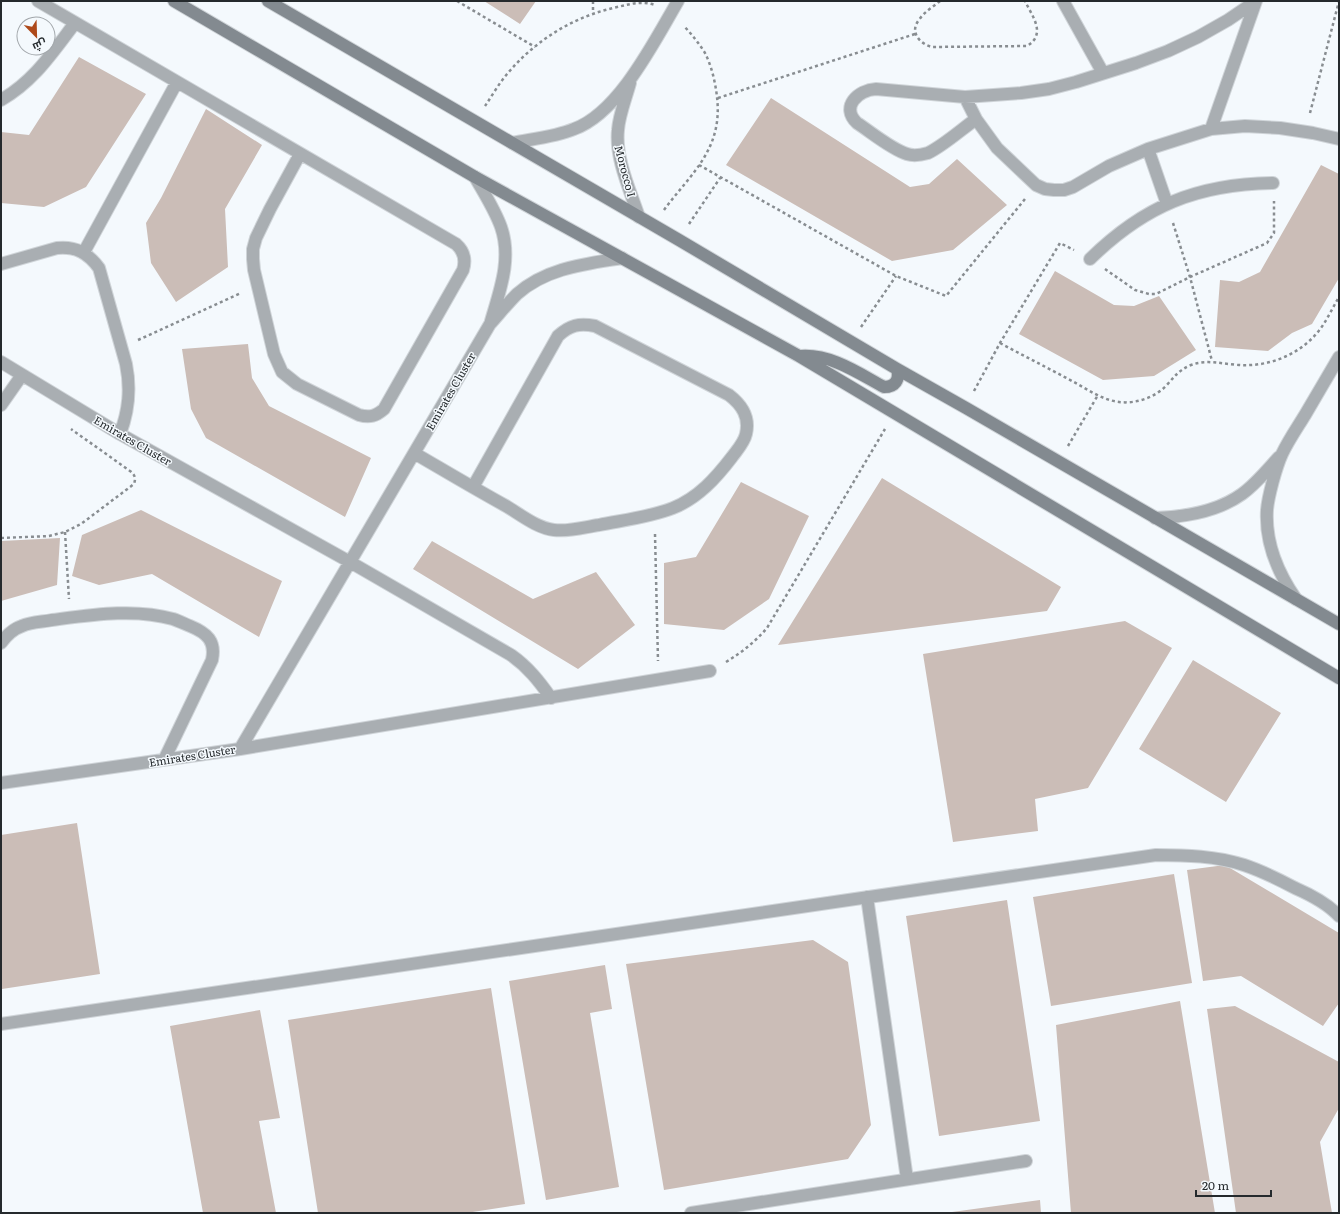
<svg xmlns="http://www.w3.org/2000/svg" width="1340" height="1214" font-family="Literata,Cairo,serif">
<rect width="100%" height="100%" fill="#f4f9fd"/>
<path fill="#cbbdb7" d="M484,1H536L520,24Z
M79,57L146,94L86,187L44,207L1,203V132L29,135Z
M771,98L910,187L929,184L957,159L1007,205L953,250L892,261L726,165Z
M206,109L262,145L225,209L228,267L176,302L151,263L146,223L161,198Z
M1321,165L1339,174V278L1312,324L1292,333L1268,351L1215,347L1220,280L1239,282L1260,272Z
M1055,271L1114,305L1134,306L1159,296L1196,350L1154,376L1103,380L1019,334Z
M248,344L252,378L269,406L371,458L345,517L206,438L191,409L182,349Z
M882,478L1061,587L1047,611L778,645Z
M741,482L809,516L769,599L724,630L664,624V563L696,557Z
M141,510L282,581L259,637L152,574L99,585L72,576L82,535Z
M60,538L57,585L1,601V541Z
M432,541L533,599L596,572L635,625L578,669L413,569Z
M1125,621L1172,648L1088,788L1035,799L1038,831L953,842L923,654Z
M1193,660L1281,713L1226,802L1139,749Z
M77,823L100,974L2,989L1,835Z
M1225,865L1339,933V1003L1323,1026L1241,976L1203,981L1187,870Z
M1174,874L1192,983L1051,1006L1033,897Z
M1007,900L1040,1121L939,1136L906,916Z
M813,940L848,962L871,1125L848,1159L664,1190L626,964Z
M605,965L612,1009L590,1013L619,1187L546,1200L509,981Z
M491,988L525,1204L466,1213H318L288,1020Z
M1180,1001L1215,1213H1071L1056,1025Z
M1235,1006L1339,1062V1108L1320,1142L1332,1213H1236L1207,1009Z
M260,1010L280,1118L259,1121L276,1213H203L170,1026Z
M1040,1200L1041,1213H952V1212Z"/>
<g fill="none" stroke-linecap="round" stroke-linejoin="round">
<g stroke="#cfd4d8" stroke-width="14">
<path id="lane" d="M867,897L907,1179
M1,1024L1156,855C1186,855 1216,856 1244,865C1262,871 1278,879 1295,888C1311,895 1327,903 1339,916
M691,1213L1026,1161"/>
</g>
<g stroke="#cfd4d8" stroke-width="14">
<path id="street" d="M38,1L456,244C464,251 466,260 463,270L384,409C376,416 370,418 359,415L297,384L282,372L274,354L254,270L253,259V249L256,238L270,209L300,154
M1063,1L1103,73
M630,83C626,98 619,115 618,130C615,158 630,190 639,217
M965,97L976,119L997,148L1036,185L1045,189L1054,190H1064L1073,187L1109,166L1148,149L1211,129L1245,126L1280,128L1313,133L1339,139
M1,100C34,81 52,53 75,23
M976,119C962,129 943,146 928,153C921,155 913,156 907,154C891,149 871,132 857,123C840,107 858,90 876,89L965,97L1021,93L1049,89L1076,82L1136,63L1168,51L1198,37L1228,20L1256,1
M1211,129L1256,1
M512,143C532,139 555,137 574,129C619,113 655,40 678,1
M1148,149L1167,204
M475,177C484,193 495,210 501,227C512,259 500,290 491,321
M84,252L177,82
M1090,259C1144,206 1197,184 1273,183
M1,264L57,248C76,246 88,253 99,268L126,364C131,389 129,410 120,434
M1,362L120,434L350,562L511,655C528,667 539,681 551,698
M1,405L22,375
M414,453C445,471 475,489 506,506C521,515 537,528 554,530C569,532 585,527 599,525C624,520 650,517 673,508C698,498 716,478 732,457C737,450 744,443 746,434C750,417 742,405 729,395L595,326C579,323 570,325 558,336L473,487
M1155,518C1185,517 1217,512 1242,494C1256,484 1268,469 1279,457
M1296,599C1278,573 1265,543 1267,510C1268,497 1276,467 1282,454C1288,441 1297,428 1305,415C1316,396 1328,376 1339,357
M1,643C6,636 13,629 22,626C31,622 42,622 52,620C91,615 135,608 173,619C179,621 185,624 190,626C207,633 216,641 212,660L164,760
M240,749L490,324C499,314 508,303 517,294C546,268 585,264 622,258
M1,783L240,749L710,671"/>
</g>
<g stroke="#cfd4d8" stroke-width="14">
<path id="secondary" d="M174,1L475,177L799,356L1339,678
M268,1L679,240L897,369L966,408L1339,624
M801,356C831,354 858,373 884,387C895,387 900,380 897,369"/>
</g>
<path stroke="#888d91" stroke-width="2.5" stroke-dasharray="3 3" stroke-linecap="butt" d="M457,1L535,47
M593,1V13
M940,1C933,7 924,12 919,20C909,32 920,44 932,47L1027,46C1047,34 1032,16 1025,1
M718,98L915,34
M485,106C492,96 499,83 508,73C535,41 571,18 613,8C627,5 640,0 655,5
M1310,113L1339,1
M699,165L896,276L946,296L1025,199
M664,210C677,192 694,175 705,156C720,130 720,107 714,79C712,70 709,61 705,53C699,43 692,35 684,26
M1173,223L1190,277L1212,361
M689,224L720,178
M1105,269L1135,290L1149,294H1156L1190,277L1267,243L1274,233V201
M861,327L896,276
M138,340L241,293
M1000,343C1024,356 1048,368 1072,381C1087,389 1102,400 1119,402C1135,404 1154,398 1166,386C1174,377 1179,370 1191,365C1207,359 1222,364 1239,365C1270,367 1302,354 1321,328C1328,318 1333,307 1339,297
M974,391L1000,343L1060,243L1074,250
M1068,446L1098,395
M65,532L69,599
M655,534L658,661
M1,538L49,536L65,532L81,524L134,484C136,478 135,475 130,471L71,429
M726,662C742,652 755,642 767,628L885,429"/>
<use href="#lane" stroke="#a9aeb2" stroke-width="12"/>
<use href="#street" stroke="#a9aeb2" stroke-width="12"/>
<use href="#secondary" stroke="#838a90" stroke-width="12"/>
</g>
<g text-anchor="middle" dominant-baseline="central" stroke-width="3" stroke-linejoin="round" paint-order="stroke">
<g font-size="11" fill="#252a2d" stroke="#f4f9fd">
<text transform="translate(626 171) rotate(75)">Morocco I</text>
<text transform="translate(450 391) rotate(-60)">Emirates Cluster</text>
<text transform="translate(133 440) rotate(30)">Emirates Cluster</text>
<text transform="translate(192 755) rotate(-9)">Emirates Cluster</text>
</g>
</g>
<rect width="1340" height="1214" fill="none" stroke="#252a2d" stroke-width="4"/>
<g transform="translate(36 36) rotate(157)"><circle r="19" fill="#f4f9fd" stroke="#a1a6aa"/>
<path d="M0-3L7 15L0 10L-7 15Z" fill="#ae491a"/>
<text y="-6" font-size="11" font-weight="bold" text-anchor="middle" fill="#252a2d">ش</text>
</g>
<path d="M1196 1190v6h75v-6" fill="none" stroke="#252a2d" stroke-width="2"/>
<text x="1202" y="1190" font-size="12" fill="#252a2d" stroke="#f4f9fd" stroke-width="3" paint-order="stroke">20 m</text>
</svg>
